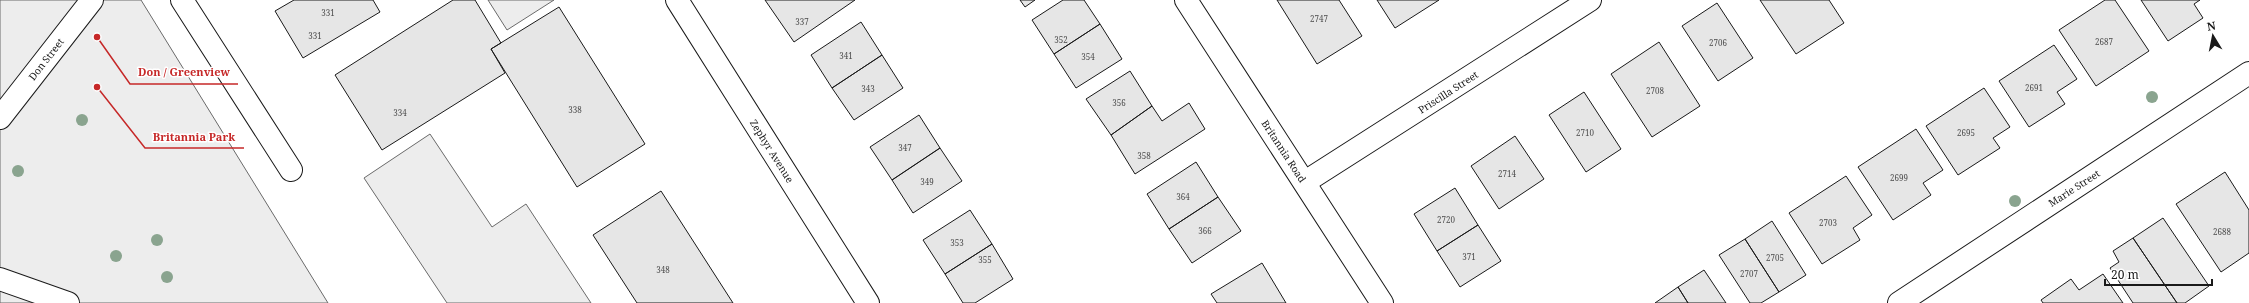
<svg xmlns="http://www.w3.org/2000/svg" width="2249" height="303" font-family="'Noto Serif',serif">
<rect width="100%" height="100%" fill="#fff"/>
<path fill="#ededed" stroke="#6a6a6a" d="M0,0H141L328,303H0Z
M488,0H554L507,30Z
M430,134L492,227L526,204L591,303H447L364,178Z"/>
<path fill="#e6e6e6" stroke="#1a1a1a" d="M294,0H373L380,12L303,58L275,11Z
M453,0H475L501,43L491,49L505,73L382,150L335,75Z
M765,0H855L794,42Z
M1020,0H1035L1025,7Z
M1063,0H1084L1100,24L1054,54L1032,20Z
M1277,0H1339L1362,36L1317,64Z
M1377,0H1439L1395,28Z
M1760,0H1829L1844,23L1796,54Z
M2105,0H2115L2149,51L2096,86L2059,30Z
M2141,0H2200L2194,4L2203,18L2168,41Z
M1717,3L1753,58L1718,81L1682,26Z
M559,7L645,144L577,187L491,49Z
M861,22L882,55L832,88L811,55Z
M1100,24L1122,59L1076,88L1054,54Z
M1659,42L1700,106L1652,137L1611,74Z
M2054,45L2077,79L2057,92L2065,104L2029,127L1999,81Z
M882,55L903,88L854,120L832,88Z
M1130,71L1152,106L1111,135L1086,99Z
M1984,88L2010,127L1993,138L2000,148L1958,175L1926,126Z
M1584,92L1621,149L1586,172L1549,115Z
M1189,103L1205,129L1135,174L1111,135L1152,106L1162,121Z
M919,115L940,148L892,180L870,147Z
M1916,129L1943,170L1923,183L1931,195L1893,220L1858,167Z
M1515,136L1544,179L1499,209L1471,166Z
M940,148L962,181L913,213L892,180Z
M1196,162L1218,197L1169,229L1147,194Z
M2225,172L2249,210V253L2221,272L2176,204Z
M1846,176L1872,215L1853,228L1860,240L1822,264L1789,213Z
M1455,188L1478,225L1437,251L1414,214Z
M661,191L733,303H637L593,235Z
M1218,197L1241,231L1192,263L1169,229Z
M970,210L992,244L945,274L923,240Z
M2163,218L2209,286L2185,303H2177L2133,238Z
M1772,221L1806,275L1779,292L1745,239Z
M1478,225L1501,261L1460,287L1437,251Z
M2133,238L2177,303H2133L2110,268L2119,262L2113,251Z
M1745,239L1779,292L1761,303H1750L1719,255Z
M992,244L1013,279L975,303H963L945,274Z
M1262,263L1286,303H1217L1211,294Z
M1704,270L1726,303H1688L1678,287Z
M2103,274L2123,303H2043L2041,300L2071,279L2079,290Z
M1678,287L1688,303H1655Z"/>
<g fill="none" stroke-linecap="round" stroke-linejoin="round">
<g stroke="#1a1a1a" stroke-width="24">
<path id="minor" d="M182,0L291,170
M677,0L868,303
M0,118L92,0
M1305,182L1590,0
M0,279L68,303
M1899,303L2249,73"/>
</g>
<g stroke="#1a1a1a" stroke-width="24">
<path id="tertiary" d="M1186,0L1382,303"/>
</g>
<use href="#minor" stroke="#fff" stroke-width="22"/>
<use href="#tertiary" stroke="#fff" stroke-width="22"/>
</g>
<g fill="#8aa48f">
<circle cx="2152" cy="97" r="6"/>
<circle cx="82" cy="120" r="6"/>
<circle cx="18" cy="171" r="6"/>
<circle cx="2015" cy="201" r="6"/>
<circle cx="157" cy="240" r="6"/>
<circle cx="116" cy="256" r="6"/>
<circle cx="167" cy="277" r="6"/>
</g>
<g text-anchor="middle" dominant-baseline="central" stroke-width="3" stroke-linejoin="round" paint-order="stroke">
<g font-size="8" fill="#4d4d4d">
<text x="328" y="12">331</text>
<text x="1319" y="18">2747</text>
<text x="802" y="21">337</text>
<text x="315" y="35">331</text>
<text x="1061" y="39">352</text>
<text x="2104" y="41">2687</text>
<text x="1718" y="42">2706</text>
<text x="846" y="55">341</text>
<text x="1088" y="56">354</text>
<text x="2034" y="87">2691</text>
<text x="868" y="88">343</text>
<text x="1655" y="90">2708</text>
<text x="1119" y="102">356</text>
<text x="575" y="109">338</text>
<text x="400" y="112">334</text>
<text x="1585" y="132">2710</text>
<text x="1966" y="132">2695</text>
<text x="905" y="147">347</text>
<text x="1144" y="155">358</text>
<text x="1507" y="173">2714</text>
<text x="1899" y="177">2699</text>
<text x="927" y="181">349</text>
<text x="1183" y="196">364</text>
<text x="1446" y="219">2720</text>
<text x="1828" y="222">2703</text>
<text x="1205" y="230">366</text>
<text x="2222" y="231">2688</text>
<text x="957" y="242">353</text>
<text x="1469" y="256">371</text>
<text x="1775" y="257">2705</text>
<text x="985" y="259">355</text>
<text x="663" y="269">348</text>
<text x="1749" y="273">2707</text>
</g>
<g font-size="10" fill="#1a1a1a" stroke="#fff">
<text transform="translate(46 59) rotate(-52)">Don Street</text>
<text transform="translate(1448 92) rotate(-33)">Priscilla Street</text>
<text transform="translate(772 151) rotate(58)">Zephyr Avenue</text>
<text transform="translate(1284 151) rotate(57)">Britannia Road</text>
<text transform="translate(2074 188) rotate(-33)">Marie Street</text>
</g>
</g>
<path fill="none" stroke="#c62828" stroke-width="1.5" d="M97 37L130 84H238M97 87L145 148H244"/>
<g fill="#c62828" stroke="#fff" stroke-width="1.5">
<circle cx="97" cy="37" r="4"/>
<circle cx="97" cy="87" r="4"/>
</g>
<g font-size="11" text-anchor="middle" font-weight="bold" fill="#c62828" stroke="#fff" stroke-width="3" stroke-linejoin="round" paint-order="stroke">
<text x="184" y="76">Don / Greenview</text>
<text x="194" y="141">Britannia Park</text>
</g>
<g transform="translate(2213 36) rotate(350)" stroke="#ffffff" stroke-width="3" paint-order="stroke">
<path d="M0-3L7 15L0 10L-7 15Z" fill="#1a1a1a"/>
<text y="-6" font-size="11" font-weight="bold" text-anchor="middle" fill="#1a1a1a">N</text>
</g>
<path d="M2105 279v6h107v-6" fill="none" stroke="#1a1a1a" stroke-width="2"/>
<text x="2111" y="279" font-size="12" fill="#1a1a1a" stroke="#ffffff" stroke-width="3" paint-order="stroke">20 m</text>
</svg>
